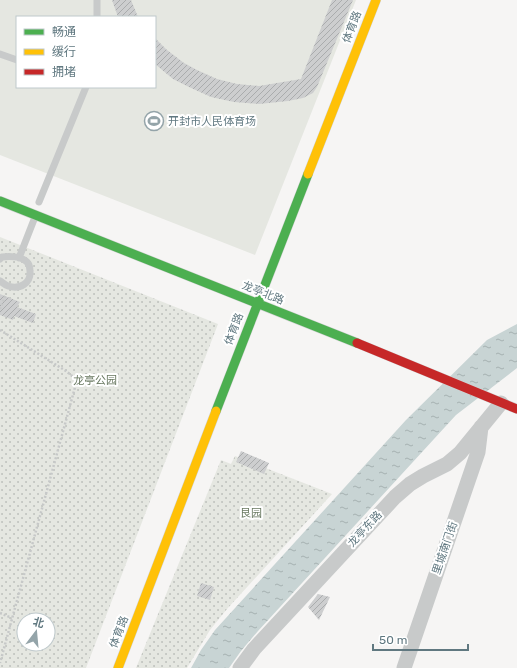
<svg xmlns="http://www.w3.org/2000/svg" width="517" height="668" font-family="Rubik,'Noto Sans SC',sans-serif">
<defs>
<pattern id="park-dots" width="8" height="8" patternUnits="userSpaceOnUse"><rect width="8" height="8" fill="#e5e7e1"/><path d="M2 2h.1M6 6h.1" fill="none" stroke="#bdc0bc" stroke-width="1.8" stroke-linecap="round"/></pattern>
<pattern id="water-ripples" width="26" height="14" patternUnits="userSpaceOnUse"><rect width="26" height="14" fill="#c8d4d4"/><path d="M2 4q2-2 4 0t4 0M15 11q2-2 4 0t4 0" fill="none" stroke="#a6b1b1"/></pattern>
<pattern id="building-hatch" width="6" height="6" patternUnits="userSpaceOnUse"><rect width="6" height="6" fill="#cdcecf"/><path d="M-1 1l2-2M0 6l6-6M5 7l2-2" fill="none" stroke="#aaacad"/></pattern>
</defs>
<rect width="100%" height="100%" fill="#f6f5f4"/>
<path fill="url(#park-dots)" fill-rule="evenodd" d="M0,237L218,324L86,668H0ZM24,620H48V644H24Z
M235,456L332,494L227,609L210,630L187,668H136L221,460L231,464Z"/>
<path fill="#e5e7e1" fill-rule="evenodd" d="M0,0H356L255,255L0,155ZM17,17H155V87H17Z"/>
<path fill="url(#water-ripples)" d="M517,324V368L456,415L258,631L241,651L229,668H191L201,650L215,630L406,420L487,340Z"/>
<path fill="url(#building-hatch)" d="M112,0H131L138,17H118Z
M332,0H353L317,87L313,93L303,98L288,101L259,104L234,102L211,97L189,87L173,79L155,64V38L167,50L184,63L197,70L217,79L237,84L259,86L301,79Z
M0,294L20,302L17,307L36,314L33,323L14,316L13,320L0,315Z
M241,451L269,463L264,474L236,462Z
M201,583L214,587L210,600L197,596Z
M318,594L330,597L319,620L308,607Z"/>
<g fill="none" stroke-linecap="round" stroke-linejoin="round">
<g stroke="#d2d3d4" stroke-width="10">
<path id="fast" d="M0,201L357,343
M216,411L308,174"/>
</g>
<g stroke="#d2d3d4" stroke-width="10">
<path id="slow" d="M308,174L376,0
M118,668L216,411"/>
</g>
<g stroke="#d2d3d4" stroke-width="10">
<path id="jam" d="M357,343L517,409"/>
</g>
<path stroke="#c6c8c8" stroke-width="2.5" stroke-dasharray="2 2" stroke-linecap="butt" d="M0,309L6,294
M0,330L66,371L77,380L0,663
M0,613L12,618"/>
<path stroke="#c8caca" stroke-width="7" d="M97,17V0
M0,54L17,60
M39,202L86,87
M19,258L35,217
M0,259L2,257C9,256 21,256 27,262C29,264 30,268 30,271C31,283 20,290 8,286C5,285 2,282 0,281"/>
<path stroke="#c8caca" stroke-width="15" d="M240,668L254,649L395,497L410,484L423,476L447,464L460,453L501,403
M404,668L478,452L481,427"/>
<use href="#fast" stroke="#4caf50" stroke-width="9"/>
<use href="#slow" stroke="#ffc107" stroke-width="9"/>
<use href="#jam" stroke="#c62828" stroke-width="9"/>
</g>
<defs>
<g id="stadium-ring" transform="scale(1)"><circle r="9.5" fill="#fff" stroke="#94a4a9" stroke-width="1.5"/><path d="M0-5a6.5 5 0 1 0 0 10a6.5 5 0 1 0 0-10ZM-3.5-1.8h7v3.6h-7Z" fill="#94a4a9"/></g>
</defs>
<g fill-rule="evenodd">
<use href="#stadium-ring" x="154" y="121"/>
</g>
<g text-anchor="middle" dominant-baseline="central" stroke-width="4" stroke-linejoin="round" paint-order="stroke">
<g font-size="11" fill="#607880" stroke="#fff">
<text transform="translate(352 27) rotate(-69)">体育路</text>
<text transform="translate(263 293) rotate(22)">龙亭北路</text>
<text transform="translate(234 329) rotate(-69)">体育路</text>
<text transform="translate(365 529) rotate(-47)">龙亭东路</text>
<text transform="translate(445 548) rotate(-71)">里城南门街</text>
<text transform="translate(119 632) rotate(-69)">体育路</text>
</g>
<g font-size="11" fill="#607880" stroke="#fff" text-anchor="start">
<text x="168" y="121">开封市人民体育场</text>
</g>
<g font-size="11" fill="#687860" stroke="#fff">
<text x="95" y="380">龙亭公园</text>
<text x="251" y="513">艮园</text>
</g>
</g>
<rect x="16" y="16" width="140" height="72" fill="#ffffff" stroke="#bfc9cc"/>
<rect x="24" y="29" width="20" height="6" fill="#4caf50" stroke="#bfc9cc"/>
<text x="52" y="36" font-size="12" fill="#607880">畅通</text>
<rect x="24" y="49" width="20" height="6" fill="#ffc107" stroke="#bfc9cc"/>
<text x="52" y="56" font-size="12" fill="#607880">缓行</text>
<rect x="24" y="69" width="20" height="6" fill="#c62828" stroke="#bfc9cc"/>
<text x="52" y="76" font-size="12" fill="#607880">拥堵</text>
<g transform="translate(36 632) rotate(16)"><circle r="19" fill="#ffffff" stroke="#bfc9cc"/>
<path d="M0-3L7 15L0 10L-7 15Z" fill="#94a4a9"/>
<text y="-6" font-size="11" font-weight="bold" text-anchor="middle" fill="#607880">北</text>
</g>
<path d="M373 644v6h95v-6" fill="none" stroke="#607880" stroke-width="2"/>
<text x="379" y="644" font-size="12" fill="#607880" stroke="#ffffff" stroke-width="3" paint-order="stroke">50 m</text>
</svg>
